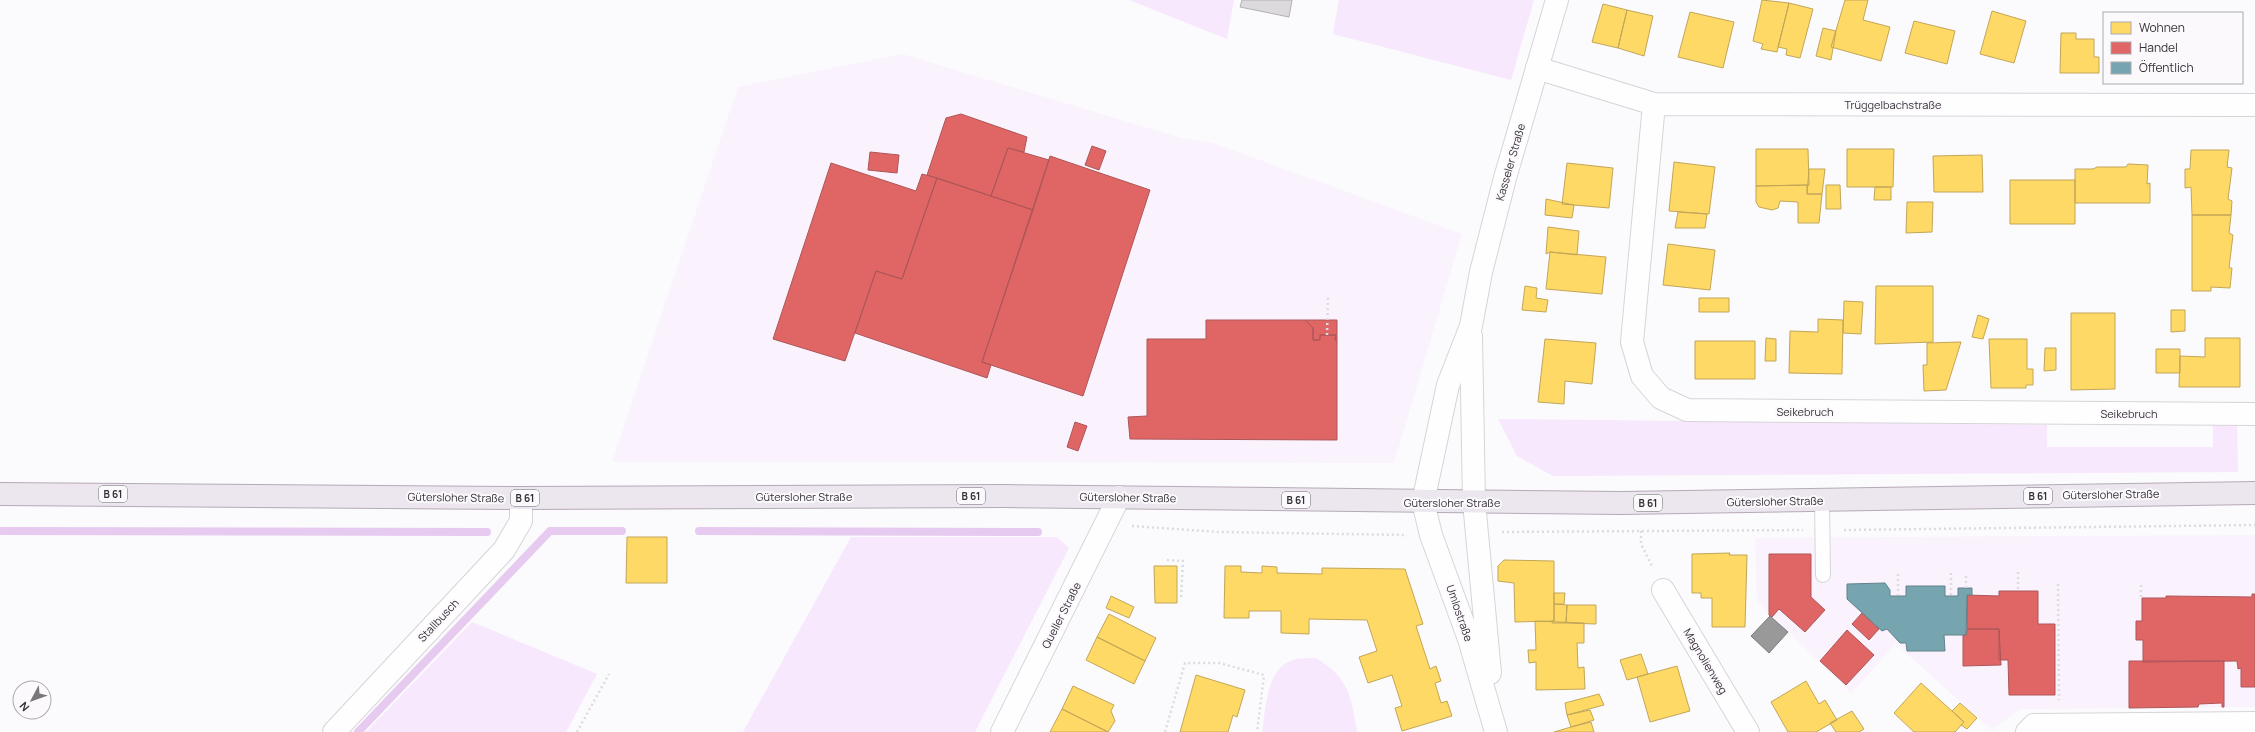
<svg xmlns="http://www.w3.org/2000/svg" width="2255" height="732" font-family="Manrope,sans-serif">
<rect width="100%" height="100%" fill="#fbfafc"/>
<path fill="#faf2fd" d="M902,54L1181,138L1213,143L1462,234L1394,463L612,462L738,87Z
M2255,535V707L2020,709L1992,730L1896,644L1851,693L1757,601L1755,538Z"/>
<path fill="#f8e8fd" d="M1129,0H1234L1227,39Z
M1339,0H1534L1511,80L1333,34Z
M1498,419L2047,425V447H2213V422L2237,423L2238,472L1553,476L1517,456Z
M851,537H1057L1069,548L975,732H743Z
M472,622L597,674L566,732H366Z
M1316,658C1349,678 1351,696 1357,732H1262C1266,709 1266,664 1297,659C1303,658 1310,658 1316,658Z"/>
<path fill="#ffd966" stroke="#c2a658" d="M1762,0L1789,3L1777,52L1761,49L1763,44L1753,41Z
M1845,0H1868L1863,20L1890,27L1881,61L1831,47Z
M1789,3L1813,9L1800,58L1786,55L1787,49L1778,47Z
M1603,4L1627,10L1618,48L1592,42Z
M1627,10L1653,16L1644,56L1618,48Z
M1992,11L2026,21L2014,63L1980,54Z
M1690,12L1734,22L1723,68L1678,57Z
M1914,21L1955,31L1947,64L1905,53Z
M1823,28L1836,31L1831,60L1816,56Z
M2061,33H2076V39H2094V57H2099V73H2060Z
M1756,149H1808L1809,185L1756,186Z
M1847,149H1894L1893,187H1847Z
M2191,150H2229L2227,167L2232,168L2228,199L2232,201L2231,215H2192L2191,187L2185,188V169H2190Z
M1982,155L1983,192H1934L1933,156Z
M1674,162L1715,167L1709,214L1669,211Z
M1567,163L1613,168L1609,208L1562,204Z
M2128,164L2148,165L2147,184L2150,183V203H2075V169H2093L2097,167H2126Z
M1809,169H1825L1822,194H1807Z
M2010,180H2075V224H2010Z
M1807,185V194H1822L1819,223H1798V202L1780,201L1778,208L1772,210L1759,207L1756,202V186Z
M1826,185H1840L1841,209H1826Z
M1875,187H1891V200H1874Z
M1546,199L1574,205L1572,218L1545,215Z
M1907,202H1933L1932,232L1906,233Z
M1678,212L1707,214L1705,228H1675Z
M2192,215H2231L2229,233L2233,235L2229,268H2232L2230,288L2211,287V291H2192Z
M1548,227L1579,231L1577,255L1550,252L1546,254Z
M1668,244L1715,250L1710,290L1663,285Z
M1550,252L1606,257L1602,294L1546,289Z
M1525,286L1537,288L1536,298L1548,300L1546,312L1522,310Z
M1876,286H1933V342L1875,344Z
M1699,298H1729V312H1699Z
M1844,301L1863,302L1861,334L1843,333Z
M2171,310H2185V331L2171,332Z
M2071,313H2115V389L2071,390Z
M1978,315L1989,319L1983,339L1972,337Z
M1818,319L1843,320L1842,374L1789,373L1790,331L1818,332Z
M1766,338L1776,339V361H1765Z
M2205,338H2240V387H2179L2180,356L2205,357Z
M1545,339L1596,343L1592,384L1565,381L1564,404L1538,402Z
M1989,339H2027V369H2033V385H2026V388H1991Z
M1695,341H1755V379H1695Z
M1961,342L1946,390L1924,391L1923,365H1927V343Z
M2045,348H2056V370L2044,371Z
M2156,349H2180V373H2156Z
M627,537H667V583H626Z
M1730,553L1729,555H1747L1745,627H1712V598H1701V593H1692V554Z
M1504,560L1554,561V621L1515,622L1514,583L1498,581V566Z
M1154,566H1177V603H1155Z
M1225,566H1241V572L1262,573V566L1277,567V573L1322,574V568L1405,569L1423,624L1416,626L1430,669L1436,666L1441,681L1435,683L1441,703L1447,701L1452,716L1402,731L1395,708L1402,706L1392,675L1368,683L1359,657L1377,651L1367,620L1309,619V634L1281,633V611H1249V618H1224Z
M1554,593H1565L1564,604H1554Z
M1111,596L1134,607L1129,618L1106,608Z
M1554,604L1567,605L1566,623H1552V621H1554Z
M1567,605H1596V624L1566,623Z
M1109,614L1156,638L1145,661L1097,637Z
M1535,621L1584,623V643H1577L1578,668L1584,667L1585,689L1536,690V662L1529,663L1528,650H1536Z
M1097,637L1145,661L1134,684L1086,660Z
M1641,654L1648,674L1627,680L1620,660Z
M1677,666L1690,711L1650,722L1637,677Z
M1196,675L1245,690L1237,717L1233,715L1228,732H1180Z
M1806,681L1819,704L1825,700L1837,720L1816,732H1788L1771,702Z
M1921,683L1964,722L1955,732H1914L1894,713Z
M1073,686L1114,705L1111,711L1115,721L1108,732L1062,709Z
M1599,694L1604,705L1567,715L1565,703Z
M1960,703L1977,718L1967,729L1961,725L1964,722L1952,711Z
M1062,709L1108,732H1050Z
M1590,710L1594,720L1571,727L1567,715Z
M1852,711L1864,729L1859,732H1836L1830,723Z
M1591,722L1594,732H1554L1571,727Z"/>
<path fill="#e06666" stroke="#ad5658" d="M961,114L1027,137L1024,152L1008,148L991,196L927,175L946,118Z
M1092,146L1106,151L1099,170L1085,165Z
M1008,148L1049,160L1033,210L991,196Z
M870,152L899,155L897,173L868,170Z
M1050,156L1150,190L1083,396L982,362Z
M831,163L916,191L922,174L937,178L902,279L876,271L845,361L773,339Z
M937,178L1033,210L982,362L991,365L987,378L855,333L876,271L902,279Z
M1206,320H1305L1313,328V340H1320V335H1336L1335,340H1337V440L1130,439L1128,417L1147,416V339H1206Z
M1305,320H1337V340H1335L1336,335H1320V340H1313V328Z
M1075,422L1087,426L1078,451L1067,447Z
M1769,554H1811V597L1825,610L1805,632L1779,609L1772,617L1769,615Z
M1999,591H2038V624H2055V695H2009L2008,660H1999V629H1967V595L1999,596Z
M2252,594H2255V687H2241V668L2238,669L2237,661L2143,662V640H2136V621H2142V598H2166V596L2252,597Z
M1862,613L1879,629L1869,640L1852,624Z
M1967,629H1999L2001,665L1963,666V635H1966Z
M1847,630L1874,655L1846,685L1820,661Z
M2129,661H2224V707H2222V703L2199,704L2198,707L2129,708Z"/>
<path fill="#76a5af" stroke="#62828b" d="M1885,583L1890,590V596H1906V586H1945V596H1958V588H1972V595H1967L1966,635H1944L1945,651H1907L1906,643H1900L1887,629L1882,631L1847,599V584Z"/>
<path fill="#999" stroke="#7b7a7c" d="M1770,616L1788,632L1769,653L1751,636Z"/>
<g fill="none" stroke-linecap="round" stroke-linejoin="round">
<path stroke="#e6caef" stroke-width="8" d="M0,531L487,532
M699,531L1038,532
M358,732L550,531H622"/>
</g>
<path fill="#dcdadd" stroke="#b3b0b4" d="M1242,0H1292L1289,17L1240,7Z"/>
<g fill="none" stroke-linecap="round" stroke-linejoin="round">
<g stroke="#d7d4d8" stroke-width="16">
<path id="service" d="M1822,501L1823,575"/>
</g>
<g stroke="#d7d4d8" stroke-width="24">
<path id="minor" d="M1537,68L1654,104L2255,105
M1654,104L1632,342L1642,376L1661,398L1687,410L2255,414
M1423,502L1431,535L1469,639L1496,732
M1474,502L1490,673
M1663,590L1748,732
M334,732L504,550L521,521V498
M2027,732L2034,725L2255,723"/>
</g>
<g stroke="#d7d4d8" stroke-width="24">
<path id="tertiary" d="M1471,336L1474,502
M1423,502L1448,385L1471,326L1481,272L1505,178L1557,0
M1002,732L1119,497"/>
</g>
<g stroke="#b5aab8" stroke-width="24">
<path id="primary" d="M0,494L521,498L1004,496L1621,503L2255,493"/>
</g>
<path stroke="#dcdcdd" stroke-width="2.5" stroke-dasharray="2 3" stroke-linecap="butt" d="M1327,335L1328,296
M1132,526L1219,532L1407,535
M1844,530L2255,525
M1641,531V544L1653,568
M1502,532L1803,530
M1167,560L1183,561L1181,598
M2018,572V591
M1951,573V596
M1898,574V595
M2058,584L2059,700
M2141,585V599
M1966,588V573
M577,732L609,674
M1165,732L1185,663H1219L1264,675L1257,732"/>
<use href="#service" stroke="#fefeff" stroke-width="14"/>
<use href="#minor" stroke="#fefeff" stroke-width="22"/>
<use href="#tertiary" stroke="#fefeff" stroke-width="22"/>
<use href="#primary" stroke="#ece6ee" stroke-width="22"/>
</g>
<g text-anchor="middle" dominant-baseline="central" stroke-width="4" stroke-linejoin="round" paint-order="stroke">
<g fill="#fcf9fd" stroke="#716c72" stroke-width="1">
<rect x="99" y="486" width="28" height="16" rx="3"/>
<rect x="957" y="488" width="28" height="16" rx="3"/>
<rect x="2024" y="488" width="28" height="16" rx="3"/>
<rect x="511" y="490" width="28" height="16" rx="3"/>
<rect x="1282" y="492" width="28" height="16" rx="3"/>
<rect x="1634" y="495" width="28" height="16" rx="3"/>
</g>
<g font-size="10" font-weight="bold" fill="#353037">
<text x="113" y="494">B 61</text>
<text x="971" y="496">B 61</text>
<text x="2038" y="496">B 61</text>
<text x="525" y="498">B 61</text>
<text x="1296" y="500">B 61</text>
<text x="1648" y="503">B 61</text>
</g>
<g font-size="11" fill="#353037" stroke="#fcf9fd">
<text x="1893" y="104">Trüggelbachstraße</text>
<text transform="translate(1510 162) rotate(-74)">Kasseler Straße</text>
<text x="1805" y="411">Seikebruch</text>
<text x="2129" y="413">Seikebruch</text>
<text transform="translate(2111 494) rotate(-1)">Gütersloher Straße</text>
<text x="804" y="496">Gütersloher Straße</text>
<text transform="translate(456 497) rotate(1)">Gütersloher Straße</text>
<text transform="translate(1128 497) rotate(1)">Gütersloher Straße</text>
<text transform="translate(1775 501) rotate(-1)">Gütersloher Straße</text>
<text x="1452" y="502">Gütersloher Straße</text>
<text transform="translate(1460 613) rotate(71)">Umlostraße</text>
<text transform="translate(1061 615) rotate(-63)">Queller Straße</text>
<text transform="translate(438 620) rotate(-47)">Stallbusch</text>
<text transform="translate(1706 661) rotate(59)">Magnolienweg</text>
</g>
</g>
<rect x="2103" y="12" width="140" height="72" fill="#fcf9fd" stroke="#aca9ae"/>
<rect x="2111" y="22" width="20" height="12" fill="#ffd966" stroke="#aca9ae"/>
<text x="2139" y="32" font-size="12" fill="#353037">Wohnen</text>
<rect x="2111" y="42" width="20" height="12" fill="#e06666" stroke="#aca9ae"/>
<text x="2139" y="52" font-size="12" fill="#353037">Handel</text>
<rect x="2111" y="62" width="20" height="12" fill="#76a5af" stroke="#aca9ae"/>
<text x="2139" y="72" font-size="12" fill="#353037">Öffentlich</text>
<g transform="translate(32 700) rotate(229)"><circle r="19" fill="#fcf9fd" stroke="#aca9ae"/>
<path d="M0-3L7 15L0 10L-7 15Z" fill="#7a777c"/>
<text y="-6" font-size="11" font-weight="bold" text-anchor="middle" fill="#353037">N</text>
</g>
</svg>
